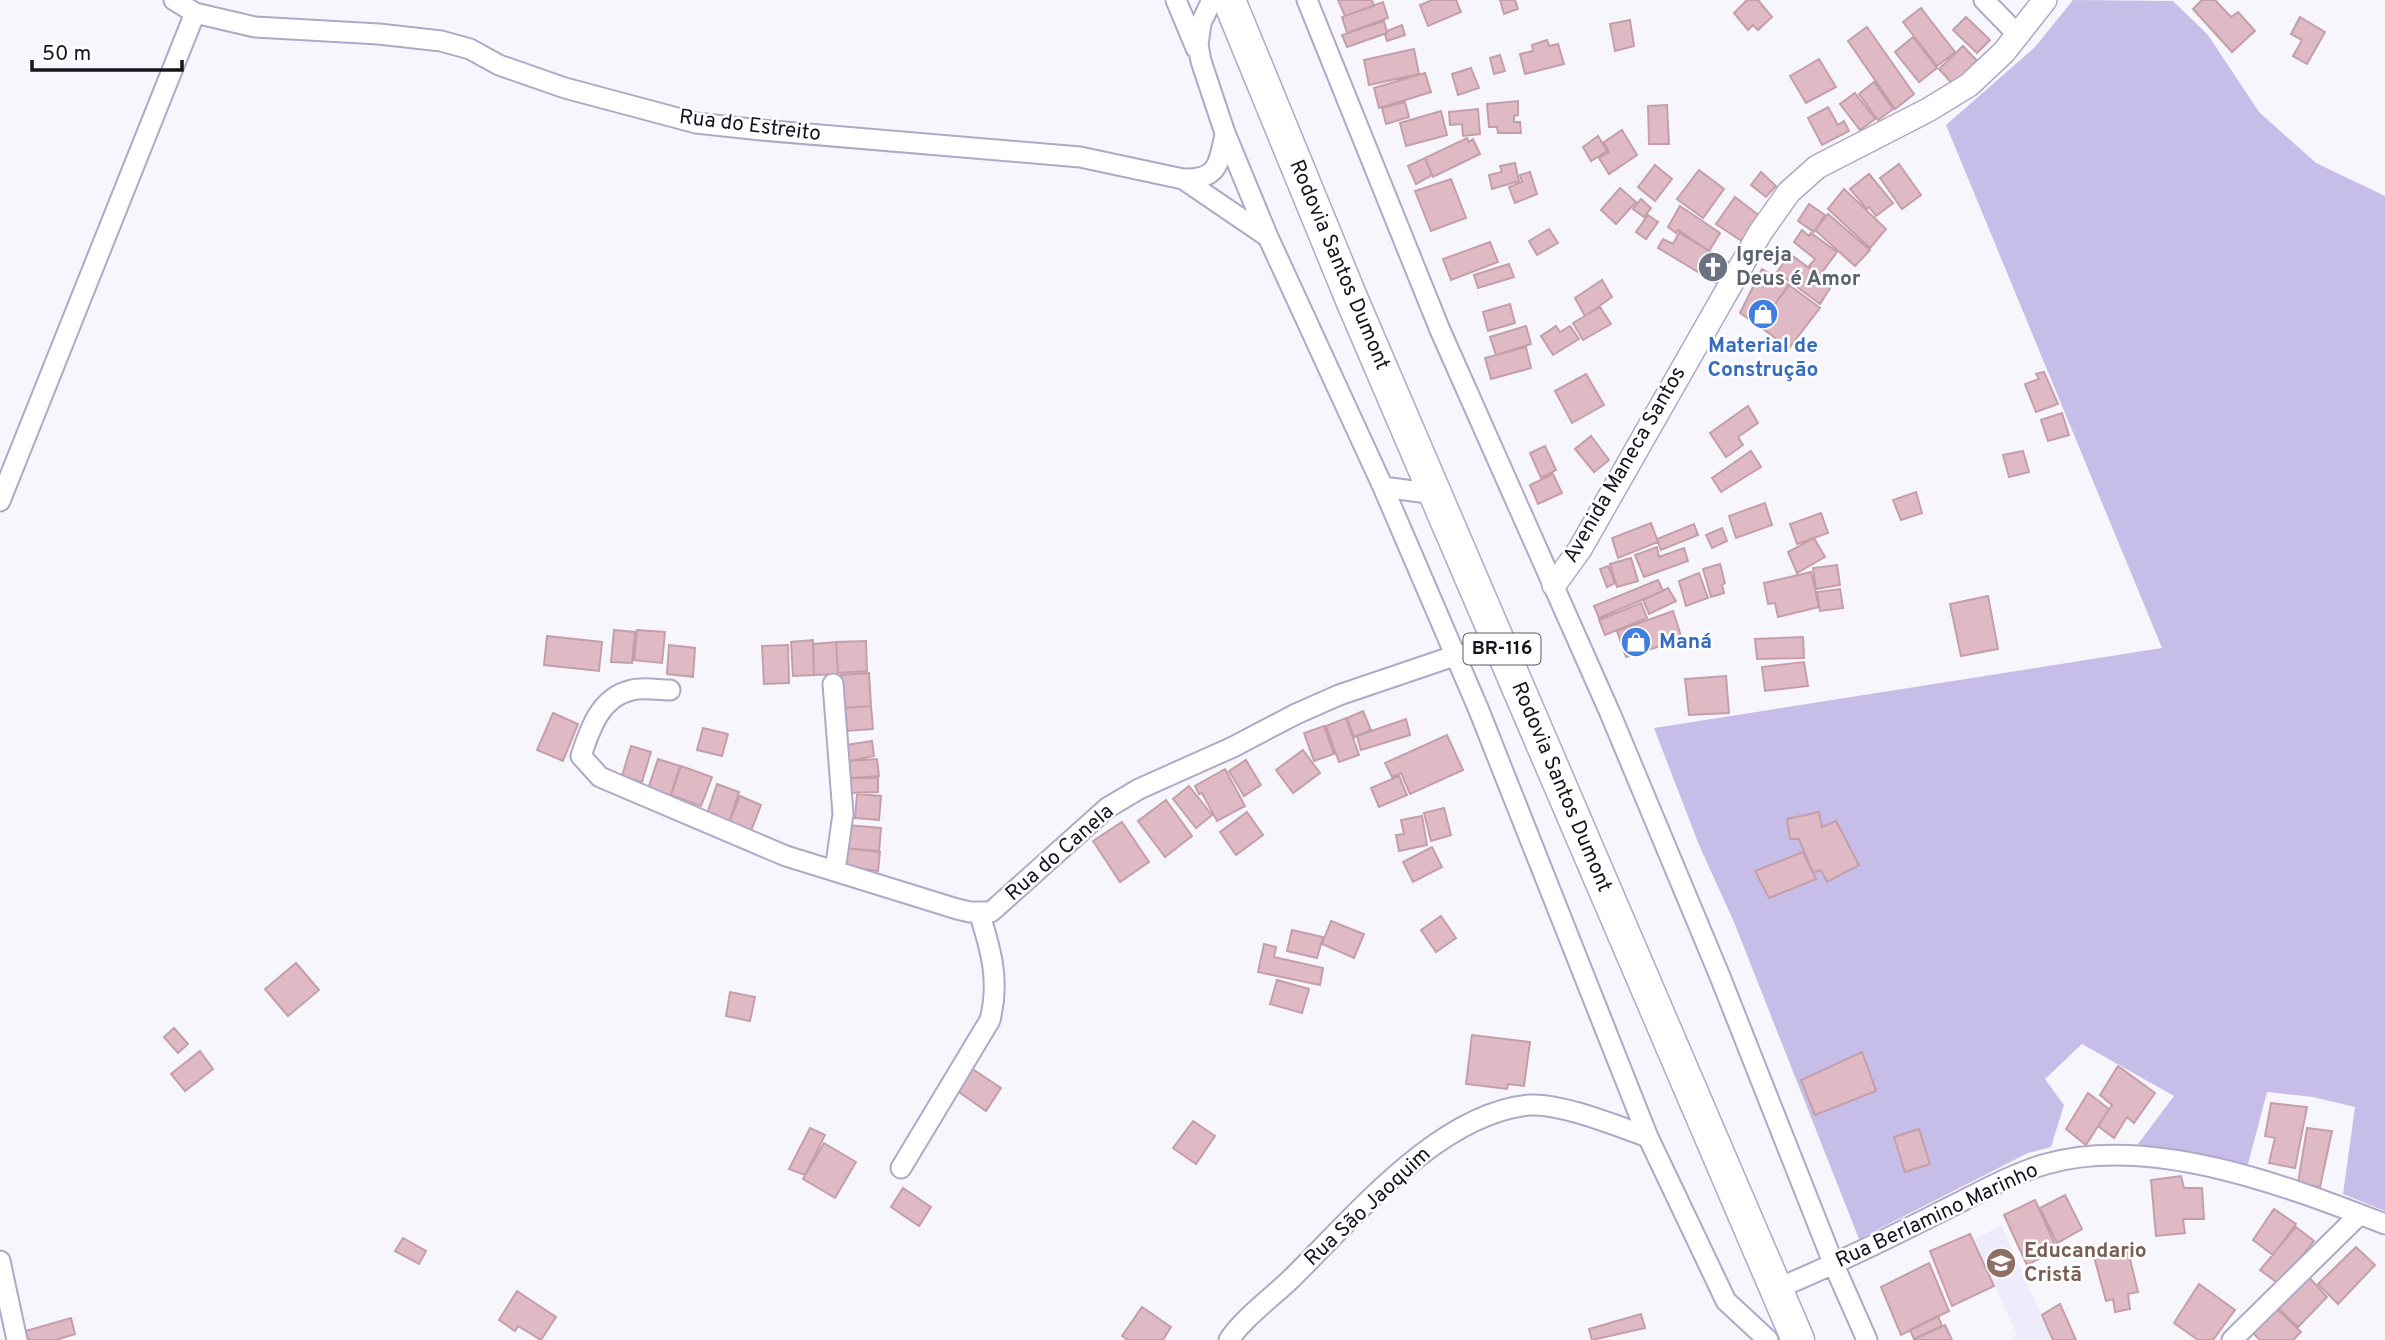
<svg xmlns="http://www.w3.org/2000/svg" width="2385" height="1340" font-family="Overpass,sans-serif">
<rect width="100%" height="100%" fill="#f8f6fd"/>
<path fill="#eeebfb" d="M2001,1225L2053,1340H2008L2017,1335L1974,1240Z"/>
<path fill="#c6bde8" d="M2073,0L2173,1L2208,35L2259,112L2316,163L2385,196V1211L2343,1194L2355,1107L2313,1097L2267,1092L2247,1168L2138,1144L2174,1096L2082,1044L2045,1079L2064,1105L2051,1147L2028,1153L1859,1239L1734,922L1699,845L1654,728L2162,648L1946,125L2035,47Z"/>
<path fill="#dfbac4" stroke="#c49fa9" stroke-width="2" d="M1338,0H1372L1374,6L1345,16Z
M1432,0H1456L1461,12L1428,26L1420,5Z
M1500,0H1515L1518,9L1504,14Z
M1747,0H1758L1772,17L1758,30L1753,25L1748,30L1734,13Z
M2202,0H2215L2231,17L2238,12L2255,31L2232,52L2193,9Z
M1383,2L1388,18L1347,33L1342,17Z
M1921,8L1955,52L1937,66L1903,22Z
M1966,17L1990,40L1977,53L1953,30Z
M2300,17L2325,32L2307,64L2293,56L2302,40L2291,34Z
M1630,20L1634,46L1615,51L1610,24Z
M1384,21L1387,33L1347,47L1342,35Z
M1402,25L1405,35L1387,41L1385,34L1387,31Z
M1867,27L1914,94L1895,109L1848,41Z
M1913,37L1937,68L1919,82L1895,52Z
M1547,40L1549,46L1558,44L1564,64L1525,74L1520,54L1533,51L1532,45Z
M1963,46L1982,66L1958,90L1939,69Z
M1414,49L1419,74L1369,85L1364,60Z
M1500,55L1505,71L1494,74L1490,58Z
M1819,59L1836,87L1806,103L1790,76Z
M1471,68L1479,88L1458,95L1452,74Z
M1425,73L1431,92L1379,108L1374,88Z
M1874,82L1893,109L1878,120L1859,94Z
M1855,93L1875,119L1860,130L1840,104Z
M1518,101V115L1514,116V122H1520L1521,133H1498L1497,127H1489L1487,104Z
M1405,102L1409,117L1386,124L1382,108Z
M1667,105L1669,144H1649L1648,106Z
M1828,107L1838,125L1844,121L1849,131L1822,145L1808,118Z
M1478,109L1480,134L1463,136L1462,124L1450,125L1449,112Z
M1441,111L1447,135L1406,146L1400,123Z
M1622,130L1637,155L1609,174L1599,158L1609,152L1604,142Z
M1598,136L1607,151L1591,161L1583,147Z
M1467,138L1469,142L1473,139L1480,154L1433,177L1425,158Z
M1425,158L1432,175L1416,184L1408,166Z
M1515,163L1519,181L1492,189L1489,175L1502,172L1500,166Z
M1899,164L1921,195L1902,209L1880,178Z
M1655,165L1672,179L1655,201L1638,187Z
M1699,170L1724,189L1703,218L1677,199Z
M1530,172L1537,194L1515,203L1509,187L1522,182L1520,175Z
M1761,172L1776,186L1766,197L1751,185Z
M1869,174L1893,203L1876,216L1869,207L1867,209L1850,189Z
M1451,179L1466,218L1431,231L1415,191Z
M1620,188L1636,202L1616,224L1601,210Z
M1844,189L1886,229L1870,248L1828,209Z
M1735,197L1761,217L1743,242L1716,224Z
M1641,199L1651,208L1644,217L1633,209Z
M1809,204L1825,215L1814,232L1798,221Z
M1680,206L1720,233L1709,251L1678,230L1676,233L1668,227Z
M1828,214L1870,250L1855,266L1815,230Z
M1648,215L1658,222L1646,239L1636,232Z
M1549,229L1558,243L1537,255L1529,241Z
M1802,230L1809,236L1811,233L1837,252L1820,275L1809,266L1815,259L1794,242Z
M1679,233L1732,264L1718,284L1658,248L1663,239L1673,244Z
M1490,242L1498,262L1451,280L1443,259Z
M1790,254L1832,285L1820,304L1777,272Z
M1509,264L1514,277L1478,288L1474,275Z
M1762,269L1789,285L1759,326L1740,313Z
M1602,280L1612,297L1585,316L1575,298Z
M1789,285L1820,308L1789,348L1759,326Z
M1510,304L1515,323L1488,331L1483,312Z
M1600,307L1611,324L1583,340L1573,323Z
M1526,326L1531,344L1496,355L1490,337Z
M1556,326L1560,332L1570,326L1579,339L1553,355L1541,336Z
M1526,347L1531,368L1491,379L1485,358Z
M2044,372L2058,404L2036,412L2025,384L2039,379L2036,374Z
M1586,374L1604,405L1572,423L1555,391Z
M1748,406L1758,423L1738,437L1743,445L1726,457L1710,433Z
M2062,413L2069,435L2048,441L2041,420Z
M1591,436L1609,460L1594,472L1575,449Z
M1545,446L1556,470L1541,478L1530,453Z
M1751,451L1761,467L1721,492L1712,478Z
M2023,451L2029,472L2009,477L2003,455Z
M1553,474L1562,493L1538,504L1530,485Z
M1916,492L1922,513L1901,520L1893,500Z
M1765,503L1772,525L1736,538L1729,516Z
M1821,513L1828,533L1797,544L1790,524Z
M1651,523L1658,542L1618,558L1612,538Z
M1694,524L1698,535L1661,550L1657,539Z
M1722,528L1727,541L1712,548L1706,535Z
M1814,538L1825,557L1797,573L1788,552Z
M1657,547L1659,557L1684,548L1688,561L1644,577L1635,555Z
M1631,558L1638,581L1617,587L1610,564Z
M1720,564L1725,583L1722,585L1724,593L1711,597L1703,569Z
M1837,565L1840,585L1816,589L1813,568Z
M1608,566L1615,583L1607,587L1600,569Z
M1811,572L1819,607L1778,617L1775,603L1768,604L1764,583Z
M1699,573L1708,598L1686,606L1679,581Z
M1658,580L1663,591L1599,618L1594,606Z
M1668,588L1676,601L1649,614L1643,600Z
M1840,589L1843,608L1820,611L1817,592Z
M1988,596L1998,649L1961,656L1950,604Z
M1641,603L1647,618L1605,635L1599,620Z
M1673,611L1682,639L1626,657L1617,631Z
M614,630L635,632L632,663L611,662Z
M637,630L665,632L662,663L634,660Z
M547,636L602,642L599,671L544,665Z
M1803,637L1804,658L1757,659L1755,639Z
M813,640L814,675L793,676L791,642Z
M866,641L867,671L838,673L836,642Z
M836,642L838,674L814,675L813,644Z
M669,645L695,648L693,677L667,674Z
M788,645L789,683L764,684L762,646Z
M1804,662L1808,686L1765,691L1762,667Z
M869,673L871,706L844,708L841,675Z
M1726,676L1729,713L1689,715L1685,679Z
M871,706L873,729L845,731L844,708Z
M1363,711L1371,730L1354,737L1347,718Z
M553,713L578,724L563,761L537,750Z
M1346,718L1359,755L1339,762L1326,726Z
M1406,719L1410,735L1361,750L1357,736Z
M1324,726L1334,754L1314,761L1304,733Z
M703,728L728,734L722,756L697,750Z
M1447,735L1463,770L1410,794L1401,773L1392,777L1385,763Z
M872,741L874,756L849,761L846,745Z
M631,746L651,752L642,782L622,776Z
M1303,750L1320,773L1293,793L1276,770Z
M658,759L680,766L670,797L648,789Z
M877,759L879,776L850,778L849,761Z
M1246,760L1261,785L1244,796L1229,771Z
M681,766L712,777L701,806L671,795Z
M1225,769L1245,806L1217,821L1202,793L1199,794L1195,786Z
M1399,776L1407,795L1379,807L1371,788Z
M850,778H878V792L850,793Z
M717,784L739,792L729,822L707,814Z
M1189,786L1212,815L1196,828L1173,799Z
M857,794L881,796L879,820L855,818Z
M740,796L761,805L751,831L729,822Z
M1166,800L1192,836L1165,857L1138,821Z
M1444,808L1451,835L1431,841L1424,813Z
M1247,812L1263,835L1236,855L1220,832Z
M1819,812L1822,827L1836,821L1859,865L1827,882L1821,870L1813,873L1799,839H1790L1787,819Z
M1422,816L1427,845L1399,851L1396,835L1404,834L1401,820Z
M1122,822L1149,862L1120,882L1093,841Z
M846,825L881,828L879,851L844,848Z
M1432,847L1442,867L1413,882L1403,862Z
M844,848L880,852L878,871L842,866Z
M1803,852L1816,879L1769,898L1755,871Z
M1441,916L1456,938L1436,952L1421,930Z
M1331,921L1364,934L1354,958L1322,944Z
M1292,930L1323,937L1317,958L1287,951Z
M1264,944L1276,947L1274,957L1323,968L1320,985L1258,972Z
M296,963L319,990L288,1016L265,989Z
M1277,980L1309,989L1302,1013L1270,1004Z
M730,992L755,997L750,1021L726,1016Z
M174,1028L188,1044L178,1053L164,1037Z
M1472,1035L1530,1042L1524,1086L1508,1084L1507,1089L1466,1084Z
M200,1051L213,1069L185,1091L171,1074Z
M1862,1052L1876,1091L1815,1115L1801,1080Z
M2118,1066L2155,1093L2134,1123L2127,1117L2114,1138L2098,1126L2112,1105L2100,1095Z
M971,1068L1001,1088L986,1111L956,1090Z
M2088,1093L2109,1109L2086,1145L2066,1129Z
M2271,1103L2307,1107L2295,1168L2269,1163L2275,1138L2265,1136Z
M1193,1121L1215,1136L1196,1164L1173,1148Z
M810,1128L825,1135L805,1175L789,1169Z
M2307,1128L2332,1131L2320,1187L2298,1183Z
M1919,1129L1930,1164L1905,1172L1894,1137Z
M824,1143L856,1162L835,1198L803,1179Z
M2181,1176L2184,1188H2202L2204,1219H2183L2185,1233L2156,1236L2151,1180Z
M903,1188L931,1207L919,1226L891,1207Z
M2065,1195L2082,1229L2057,1243L2040,1208Z
M2035,1200L2057,1249L2027,1265L2004,1215Z
M2274,1209L2296,1224L2273,1255L2253,1240Z
M2296,1227L2314,1241L2279,1284L2260,1270Z
M1970,1234L1994,1286L1952,1306L1930,1251Z
M403,1238L426,1251L419,1264L395,1251Z
M2127,1247L2138,1292L2128,1294L2130,1309L2115,1312L2113,1299L2106,1301L2093,1253Z
M2356,1247L2375,1265L2338,1304L2318,1284Z
M1929,1263L1949,1311L1901,1335L1881,1287Z
M2305,1273L2327,1297L2298,1327L2275,1305Z
M2199,1284L2235,1310L2213,1340H2198L2174,1323Z
M517,1291L556,1317L541,1340L518,1326L515,1331L499,1320Z
M2060,1304L2076,1340H2053L2042,1315Z
M1142,1307L1171,1327L1163,1340H1128L1122,1336Z
M2276,1308L2301,1332L2293,1340H2260L2252,1332Z
M1641,1314L1645,1328L1592,1340L1589,1329Z
M1938,1316L1942,1326L1914,1339L1910,1330Z
M71,1318L75,1334L56,1340H28L26,1331Z
M1945,1325L1952,1340H1914V1339Z"/>
<g fill="none" stroke-linecap="round" stroke-linejoin="round">
<g stroke="#afa8c8" stroke-width="23">
<path id="minor" d="M174,0L195,13L255,27L379,34L441,41L470,49L499,65L565,88L696,123L761,130L1080,157L1183,179C1218,180 1219,164 1225,134
M1176,0L1196,48
M1212,0L1201,23L1198,45L1201,61L1225,133L1268,237L1383,487L1478,708L1648,1137L1726,1301L1768,1340
M1307,0L1440,330L1610,713L1719,974L1834,1265L1867,1340
M1984,0L2018,35
M1183,179L1268,237
M1383,487L1435,494
M0,501L195,13
M833,684L843,814L835,871
M670,690C658,690 643,687 632,690C600,697 590,729 581,756L600,777L786,856L957,909L970,912H991L1107,808L1139,789L1233,747L1296,714L1339,695L1454,656L1501,648
M901,1168L990,1020C1000,981 991,950 979,912
M0,1261L17,1340
M1776,1289C1834,1265 1889,1238 1944,1210C1977,1194 2011,1174 2046,1164C2151,1134 2287,1186 2385,1224
M1229,1340C1242,1319 1275,1295 1293,1277C1355,1216 1439,1113 1530,1105C1561,1103 1617,1126 1648,1137
M2232,1340L2358,1216"/>
</g>
<g stroke="#afa8c8" stroke-width="26">
<path id="tertiary" d="M1554,585L1580,549L1760,233L1789,192L1817,167L1928,110L1969,85L2004,52L2045,0"/>
</g>
<g stroke="#afa8c8" stroke-width="35">
<path id="trunk" d="M1229,0L1352,300L1798,1340"/>
</g>
<use href="#minor" stroke="#fff" stroke-width="19"/>
<use href="#tertiary" stroke="#fff" stroke-width="23"/>
<use href="#trunk" stroke="#fff" stroke-width="32"/>
</g>
<defs>
<g id="church-disc" transform="scale(1.575)"><circle r="9.5" fill="#6b7280" stroke="#fff"/><path d="M-1.2-6h2.4v3.5h3.3v2.4h-3.3V6h-2.4V-.1h-3.3v-2.4h3.3Z" fill="#fff"/></g>
<g id="shop-disc" transform="scale(1.575)"><circle r="9.5" fill="#3f7fe0" stroke="#fff"/><path d="M-5-2.5h2.3a2.7 3.5 0 0 1 5.4 0H5L5.5 6h-11ZM-1.5-2.5h3a1.5 2.3 0 0 0-3 0Z" fill="#fff"/></g>
<g id="school-disc" transform="scale(1.575)"><circle r="9.5" fill="#8d6e63" stroke="#fff"/><path d="M0-5L7-2L0 1L-7-2ZM-4 1L0 2.5L4 1V4Q0 6-4 4Z" fill="#fff"/></g>
</defs>
<g fill-rule="evenodd">
<use href="#church-disc" x="1713" y="267"/>
<use href="#shop-disc" x="1763" y="314"/>
<use href="#shop-disc" x="1636" y="642"/>
<use href="#school-disc" x="2001" y="1263"/>
</g>
<g text-anchor="middle" dominant-baseline="central" stroke-width="5" stroke-linejoin="round" paint-order="stroke">
<rect fill="#fff" stroke="#5d5a63" stroke-width="2" x="1463.5" y="633.5" width="77" height="31" rx="5"/>
<g font-size="19" font-weight="bold" fill="#171420">
<text x="1502" y="649">BR-116</text>
</g>
<g font-size="21" fill="#171420" stroke="#fff">
<text transform="translate(750 126) rotate(7)">Rua do Estreito</text>
<text transform="translate(1339 265) rotate(67)">Rodovia Santos Dumont</text>
<text transform="translate(1625 465) rotate(-60)">Avenida Maneca Santos</text>
<text transform="translate(1561 787) rotate(67)">Rodovia Santos Dumont</text>
<text transform="translate(1060 853) rotate(-41)">Rua do Canela</text>
<text transform="translate(1368 1207) rotate(-43)">Rua São Jaoquim</text>
<text transform="translate(1937 1216) rotate(-25)">Rua Berlamino Marinho</text>
</g>
<g font-size="21" font-weight="bold" fill="#5b616d" stroke="#fff" text-anchor="start">
<text x="1736" y="255">Igreja<tspan x="1736" dy="24">Deus é Amor</tspan></text>
</g>
<g font-size="21" font-weight="bold" fill="#366cbe" stroke="#fff">
<text x="1763" y="346">Material de<tspan x="1763" dy="24">Construção</tspan></text>
<text x="1659" y="642" text-anchor="start">Maná</text>
</g>
<g font-size="21" font-weight="bold" fill="#785e54" stroke="#fff" text-anchor="start">
<text x="2024" y="1251">Educandario<tspan x="2024" dy="24">Cristã</tspan></text>
</g>
</g>
<path d="M32 60v10h150v-10" fill="none" stroke="#171420" stroke-width="3.5"/>
<text x="42" y="60" font-size="21" fill="#171420" stroke="#ffffff" stroke-width="5" paint-order="stroke">50 m</text>
</svg>
